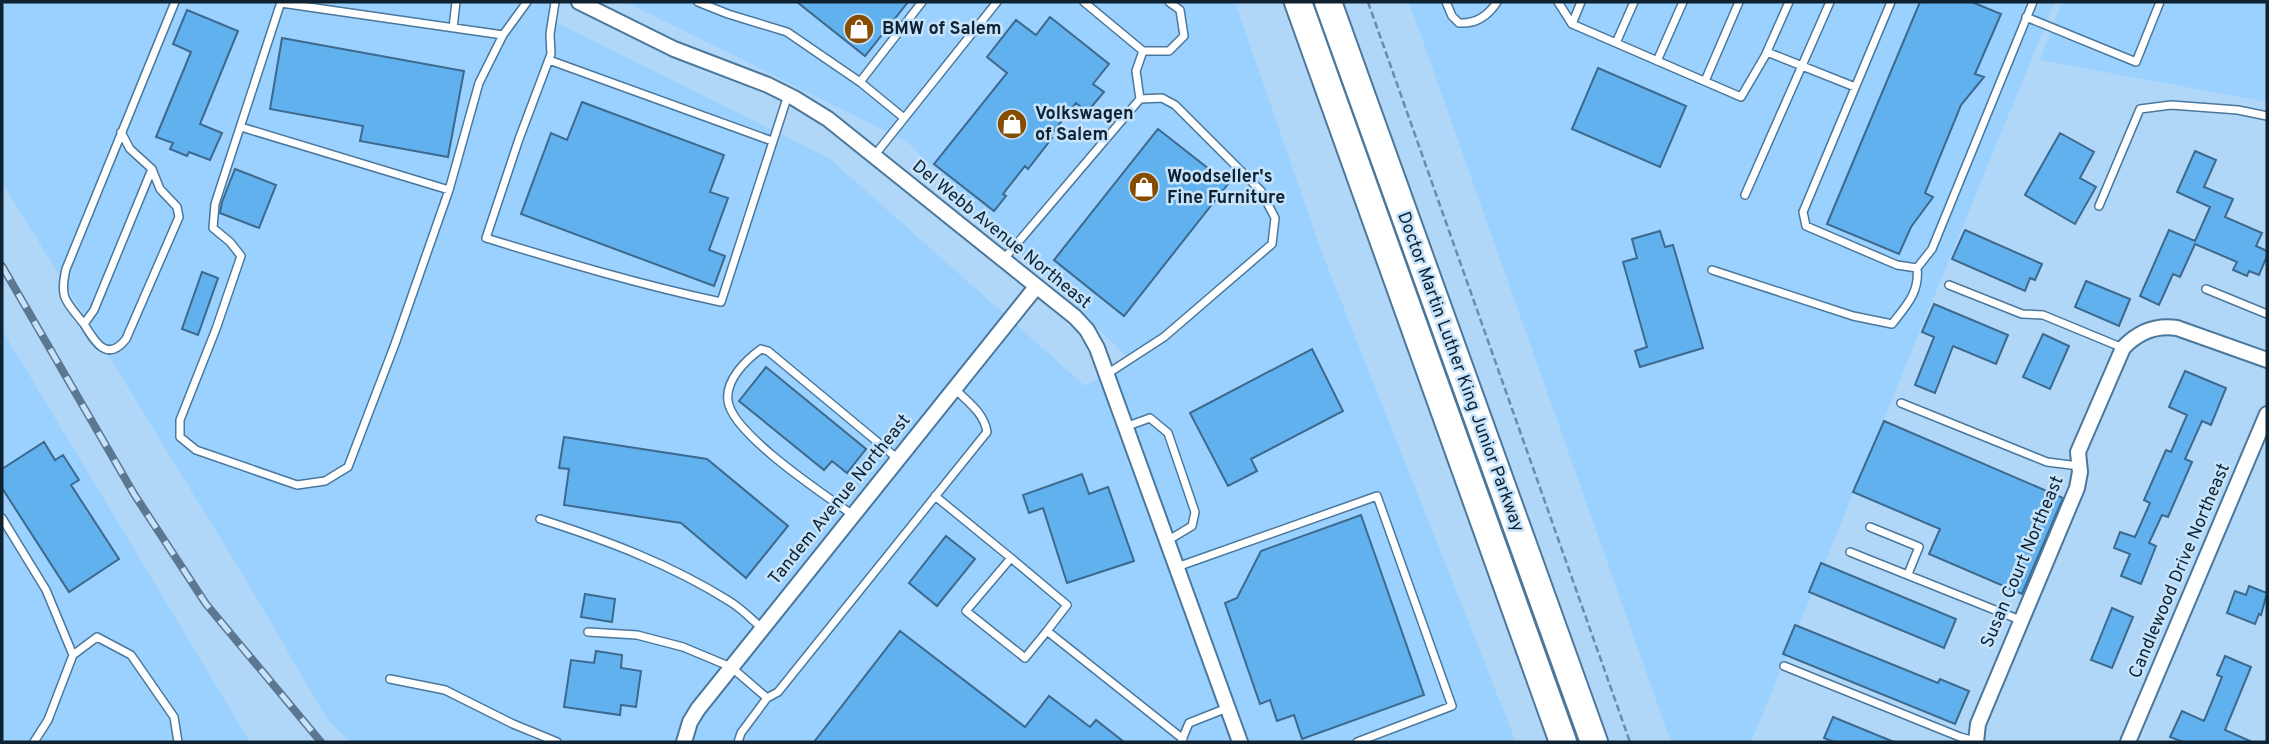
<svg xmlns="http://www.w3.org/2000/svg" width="2269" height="744" font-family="Overpass,sans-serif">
<rect width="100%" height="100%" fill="#b0d7f8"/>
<path fill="#9ad1ff" d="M2,2H556L551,20L829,158L1085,386L1130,360L907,142L626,2H1235L1322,253L1516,742H350L326,717L246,580L2,182Z
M1409,2H2055L1751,742H1671Z
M2062,2H2267V102L2040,60Z
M2,330L250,742H2Z"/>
<path fill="#62b1ef" stroke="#3c698d" stroke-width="2" d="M797,2H908L865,56Z
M1920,2H1972L2001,14L1975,74L1984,77L1961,105L1925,193L1933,197L1911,227L1899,254L1827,224Z
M187,10L238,31L200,124L222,133L210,160L189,152L187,156L170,149L173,143L156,137L191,52L173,44Z
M1050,17L1109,64L1093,84L1104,92L1087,112L1076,103L1050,136L1052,138L1028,169L1025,166L1003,194L1006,196L994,211L934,164L1007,73L987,57L1016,20L1036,35Z
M282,38L464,71L448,157L360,141L363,126L270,109Z
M1598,68L1686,106L1660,167L1572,129Z
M582,102L724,155L710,192L728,198L709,250L725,256L714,286L521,214L551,133L567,140Z
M1158,129L1228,184L1124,316L1054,260Z
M2060,133L2094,152L2080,178L2096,187L2075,224L2025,195Z
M2195,151L2216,160L2204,187L2233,199L2225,217L2262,233L2256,246L2267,251V256L2259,275L2249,271L2247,276L2233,270L2237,262L2195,244L2180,277L2173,274L2159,305L2140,296L2169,230L2195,241L2210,207L2177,192Z
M235,169L276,185L259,228L220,213L222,202Z
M1965,230L2042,264L2035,280L2030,278L2025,291L1952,259Z
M1660,231L1665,247L1673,245L1703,348L1640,367L1635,351L1647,347L1623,262L1637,258L1632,239Z
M202,272L218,278L198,335L182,329Z
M2086,281L2130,299L2119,326L2075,307Z
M1934,304L2008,335L1996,364L1953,346L1935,393L1915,385L1934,337L1922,332Z
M2043,334L2069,346L2050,389L2023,377Z
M1312,349L1343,411L1251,459L1257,471L1228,486L1190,413Z
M766,367L866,449L847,473L832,461L824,470L739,401Z
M2185,371L2226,388L2211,425L2202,421L2185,459L2192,462L2168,517L2162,515L2149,543L2156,546L2141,584L2121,576L2130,554L2114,548L2120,532L2135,537L2150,503L2144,500L2166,450L2171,452L2187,415L2169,407Z
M1884,421L2063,498L2022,594L1929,554L1940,529L1853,492Z
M564,437L707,459L788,526L746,578L681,523L564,505L569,469L559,468Z
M44,442L55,460L63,455L79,480L71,485L119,559L69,592L2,488V469Z
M1082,474L1089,494L1108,487L1134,561L1067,583L1043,508L1029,513L1023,495Z
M1361,515L1424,695L1302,739L1294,715L1277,721L1270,700L1260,704L1225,603L1237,598L1261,551Z
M946,536L975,559L937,606L909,583Z
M1821,563L1956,619L1944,648L1809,592Z
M2249,586L2267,593L2261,615L2259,614L2255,624L2227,613L2235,591L2246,595Z
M585,594L615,599L612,622L581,617Z
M2112,608L2133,617L2112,668L2091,660Z
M1795,625L1938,683L1940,679L1969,691L1955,724L1783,654Z
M900,631L1025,727L1049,696L1090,727L1096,720L1124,742H814Z
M596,651L622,655L621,668L641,671L636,707L621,705L620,715L564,707L571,660L594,663Z
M2225,656L2251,667L2225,730L2252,742H2183L2170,737L2182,711L2204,721L2222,677L2217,675Z
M1833,717L1894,742H1834L1824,738Z"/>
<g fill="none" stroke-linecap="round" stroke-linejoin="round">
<g stroke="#4a779c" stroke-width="10">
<path id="lane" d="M281,2L215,204L213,228L230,242L241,256L216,329L180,420V437L196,450L297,485L325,481L348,467L395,344L449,190L479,83L503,35L527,2
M555,2L550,34L551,54L519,139L486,238C564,262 641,285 721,302L788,95
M698,2L728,14L787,32L860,82
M1084,2L1143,51L1136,71L1140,99
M1446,2L1452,16L1459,23C1475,24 1488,16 1497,2
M1558,2L1572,24L1741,97L1765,56L1789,2
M1891,2L1803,212L1806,226L1897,265L1917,268L1932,249L2033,2
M281,3L503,35
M2026,17L2136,62L2160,2
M1572,24L1581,2
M453,28L456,2
M1616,43L1634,2
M1143,51H1169L1184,36L1180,10L1169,2
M1767,52L1855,87
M549,60L772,141
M1657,61L1683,2
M1705,81L1739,2
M904,118L860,82L922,2
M241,127L449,190
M121,132L130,149L152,169
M874,156L997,2
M1745,195L1830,2
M2099,206L2140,109L2171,105L2238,110L2267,116
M1003,260L1140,99L1162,98L1175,105L1261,191L1275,218L1272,244L1164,337L1107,374
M1712,270L1853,316L1892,324C1906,306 1920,292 1917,268
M1949,285L2022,314L2043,315L2123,348
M2206,289L2267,314
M84,324C95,342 107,363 126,339L179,217L177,207L160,189L152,169L94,310L84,324C66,301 59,299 66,269L175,2
M1901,403L2047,462L2079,466
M1125,427L1150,418L1168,433L1195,512L1192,526L1167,541
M935,496L1011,558
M853,515C825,495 732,434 728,401C725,380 746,360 761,349L768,351L898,459
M2,518L46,590L73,655
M540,519C606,540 670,564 729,601C741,608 751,619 762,628
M1870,527L1919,547L1908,574
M1850,552L2020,620
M1177,567L1377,496L1452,706L1357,742
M1047,631L1025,658L966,611L1011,558L1067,605L1047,631L1183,739
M588,632L637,635L683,647L731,667L767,698L778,692L987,432C984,413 968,402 955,389
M1784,666L1960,737L1975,741
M390,679L445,690L513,724L557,742
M34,742L48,720L73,655L97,637L131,655L174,717L178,742
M738,742L741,733L767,698
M1181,742L1189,723L1227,708"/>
</g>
<g stroke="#4a779c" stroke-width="18">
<path id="street" d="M579,2L674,49L768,85L794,98L828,119L1075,317L1087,330L1097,348L1240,742
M684,742L690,722L698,709L1036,287
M1976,742L1978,724L2077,488L2080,472L2078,452L2123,348C2138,332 2156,325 2177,328L2267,360
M2128,742L2267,414"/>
</g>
<g stroke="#4a779c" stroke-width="30">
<path id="highway" d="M1298,2L1563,742
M1328,2L1594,742"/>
</g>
<path stroke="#6c8ba5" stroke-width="2.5" stroke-dasharray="7 3.5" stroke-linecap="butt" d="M1368,2L1630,742"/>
<use href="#lane" stroke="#fff" stroke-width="7"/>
<use href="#street" stroke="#fff" stroke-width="14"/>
<use href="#highway" stroke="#fff" stroke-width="26"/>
<g stroke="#5c7890" stroke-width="8">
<path id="rail" d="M2,266L134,494L206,604L321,742"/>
</g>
<use href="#rail" stroke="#c6e3fc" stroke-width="5" stroke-dasharray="16" stroke-linecap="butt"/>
</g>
<defs>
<g id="shop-disc" transform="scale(1.575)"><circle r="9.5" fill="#864d00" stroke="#c6e3fc"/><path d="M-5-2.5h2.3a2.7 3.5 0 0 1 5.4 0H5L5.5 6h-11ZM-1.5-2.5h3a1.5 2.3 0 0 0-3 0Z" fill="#fff"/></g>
</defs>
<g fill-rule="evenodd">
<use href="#shop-disc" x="859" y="29"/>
<use href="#shop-disc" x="1012" y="124"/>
<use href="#shop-disc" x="1144" y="187"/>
</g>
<g text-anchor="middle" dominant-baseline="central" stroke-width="5" stroke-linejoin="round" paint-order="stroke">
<g font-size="18" font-weight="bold" fill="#0f2231" stroke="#c6e3fc" text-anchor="start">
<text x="882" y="29">BMW of Salem</text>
<text x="1035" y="114">Volkswagen<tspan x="1035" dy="21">of Salem</tspan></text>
<text x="1167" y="177">Woodseller's<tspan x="1167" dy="21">Fine Furniture</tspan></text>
</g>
<g font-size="18" fill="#0f2231" stroke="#c6e3fc">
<text transform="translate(1001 235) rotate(39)">Del Webb Avenue Northeast</text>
<text transform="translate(1460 372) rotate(70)">Doctor Martin Luther King Junior Parkway</text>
<text transform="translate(840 500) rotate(-51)">Tandem Avenue Northeast</text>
<text transform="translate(2023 562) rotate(-67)">Susan Court Northeast</text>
<text transform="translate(2180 571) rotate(-67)">Candlewood Drive Northeast</text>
</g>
</g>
<rect width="2269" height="744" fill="none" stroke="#0f2231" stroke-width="7"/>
</svg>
